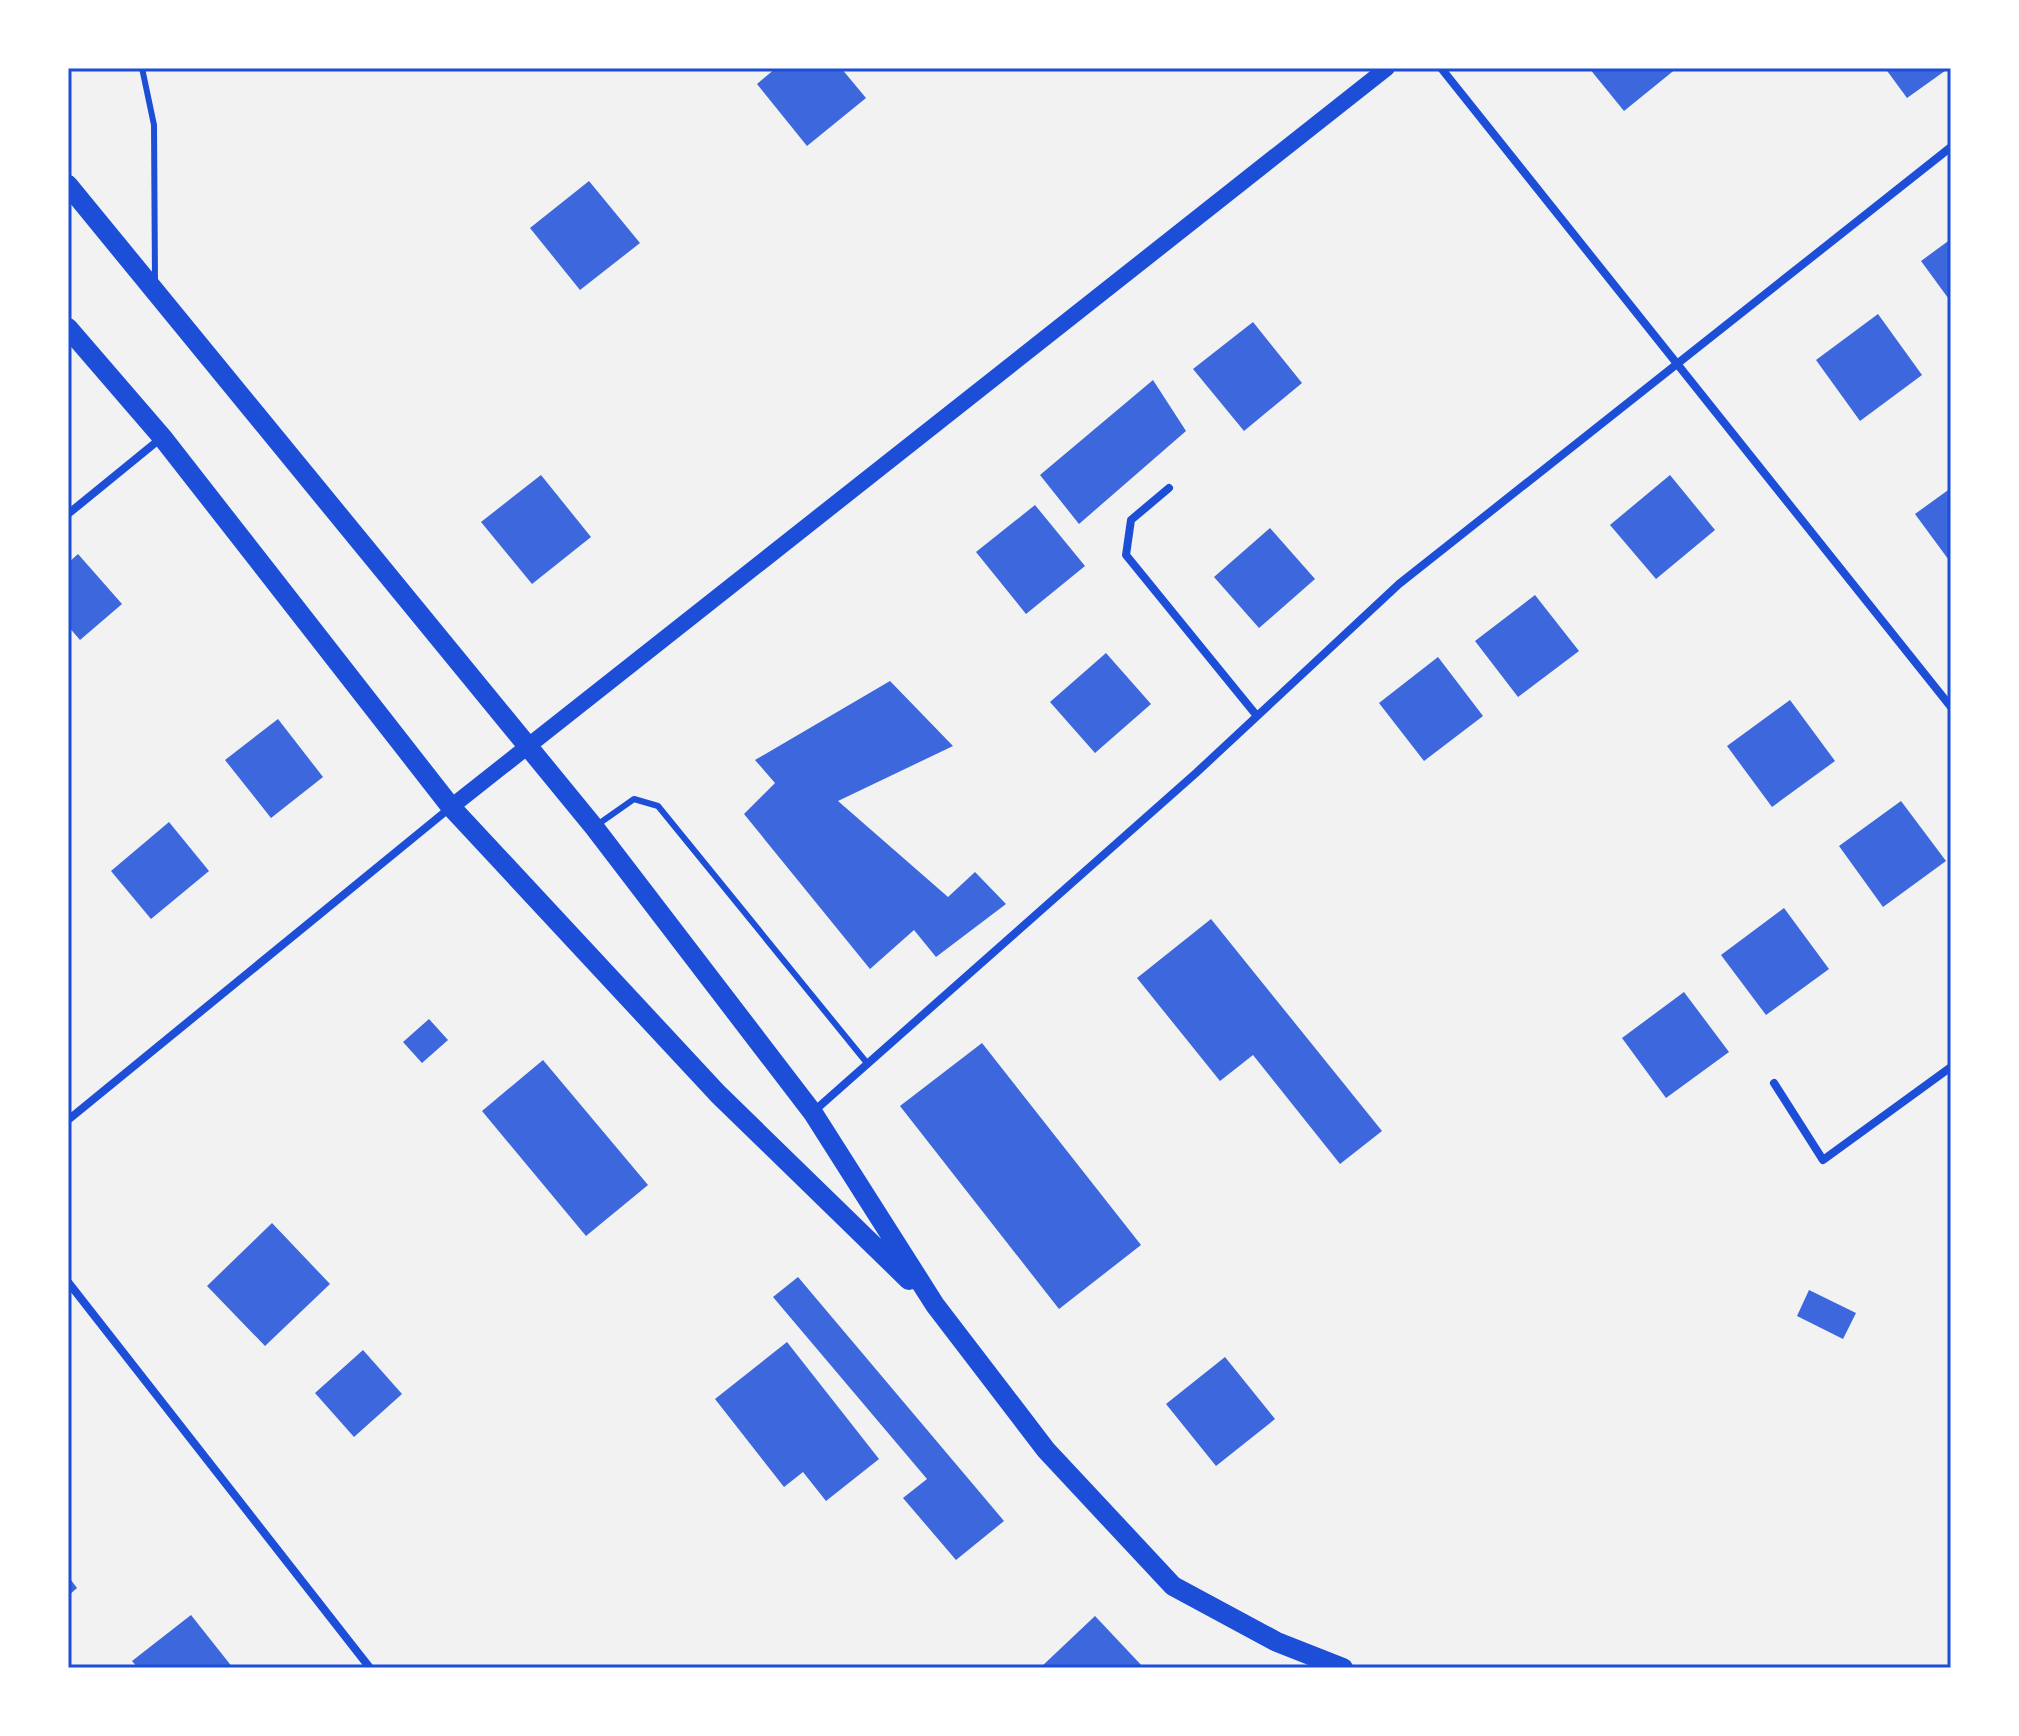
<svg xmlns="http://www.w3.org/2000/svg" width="2019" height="1736" font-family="Mulish,sans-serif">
<rect width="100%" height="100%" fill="#f2f2f2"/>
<path fill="#3d67dc" d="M776,68H841L866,98L807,146L757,84Z
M1589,68H1677L1624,111Z
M1885,68H1949L1907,98Z
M589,181L640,243L580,290L530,228Z
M1951,239V302L1921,261Z
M1878,314L1922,375L1860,421L1816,360Z
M1253,322L1302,383L1244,431L1193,369Z
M1153,380L1186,431L1079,524L1040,475Z
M541,475L591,537L532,584L481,522Z
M1670,475L1715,530L1656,579L1610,525Z
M1951,488V563L1915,514Z
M1035,505L1085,566L1026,614L976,552Z
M1270,528L1315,579L1259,628L1214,577Z
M78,554L122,604L80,640L68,626V563Z
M1535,595L1579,651L1518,697L1475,641Z
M1106,653L1151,704L1095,753L1050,702Z
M1438,657L1483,716L1424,761L1379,703Z
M890,681L953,746L838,801L948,897L975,872L1006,904L936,957L914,930L870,969L744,814L775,783L755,760Z
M1790,700L1835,761L1772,807L1727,746Z
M278,719L323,777L271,818L225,760Z
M1901,801L1946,861L1883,907L1839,846Z
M169,822L209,871L151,919L111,871Z
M1784,908L1829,969L1766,1015L1721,955Z
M1211,919L1382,1131L1340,1164L1253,1055L1220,1081L1137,978Z
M1684,992L1729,1052L1666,1098L1622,1038Z
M429,1019L448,1040L422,1063L403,1042Z
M982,1043L1141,1245L1059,1309L900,1106Z
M543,1060L648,1185L586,1236L482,1111Z
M272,1223L330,1284L265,1346L207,1286Z
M798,1277L1004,1521L956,1560L903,1498L927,1479L773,1297Z
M1809,1290L1856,1313L1843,1339L1797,1316Z
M787,1342L879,1459L826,1501L803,1472L784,1487L715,1399Z
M363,1350L402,1394L354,1437L315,1393Z
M1225,1357L1275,1419L1216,1466L1166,1404Z
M68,1576L77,1588L68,1596Z
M191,1615L233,1668H138L132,1661Z
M1095,1616L1144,1668H1040Z"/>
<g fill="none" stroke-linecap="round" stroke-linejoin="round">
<path stroke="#1d4ed8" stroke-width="6" d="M142,68L154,125L155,283
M597,825L634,799L658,806L867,1063"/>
<path stroke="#1d4ed8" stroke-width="8" d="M1441,68L1951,707
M1169,488L1131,520L1126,555L1257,716
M68,514L160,439
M1774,1083L1823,1160L1951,1067
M813,1112L1196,773L1399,584L1951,147
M68,1120L451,807
M68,1282L370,1668"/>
<path stroke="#1d4ed8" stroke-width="16" d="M451,807L1387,68"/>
<path stroke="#1d4ed8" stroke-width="20" d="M68,185L594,827L813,1113L935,1305L1046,1450L1173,1586L1277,1642L1343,1668
M68,328L162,437L451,807L718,1094L909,1280"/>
</g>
<rect width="2019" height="1736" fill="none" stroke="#ffffff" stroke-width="140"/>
<rect x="70" y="70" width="1879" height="1596" fill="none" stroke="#1d4ed8" stroke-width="3"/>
</svg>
